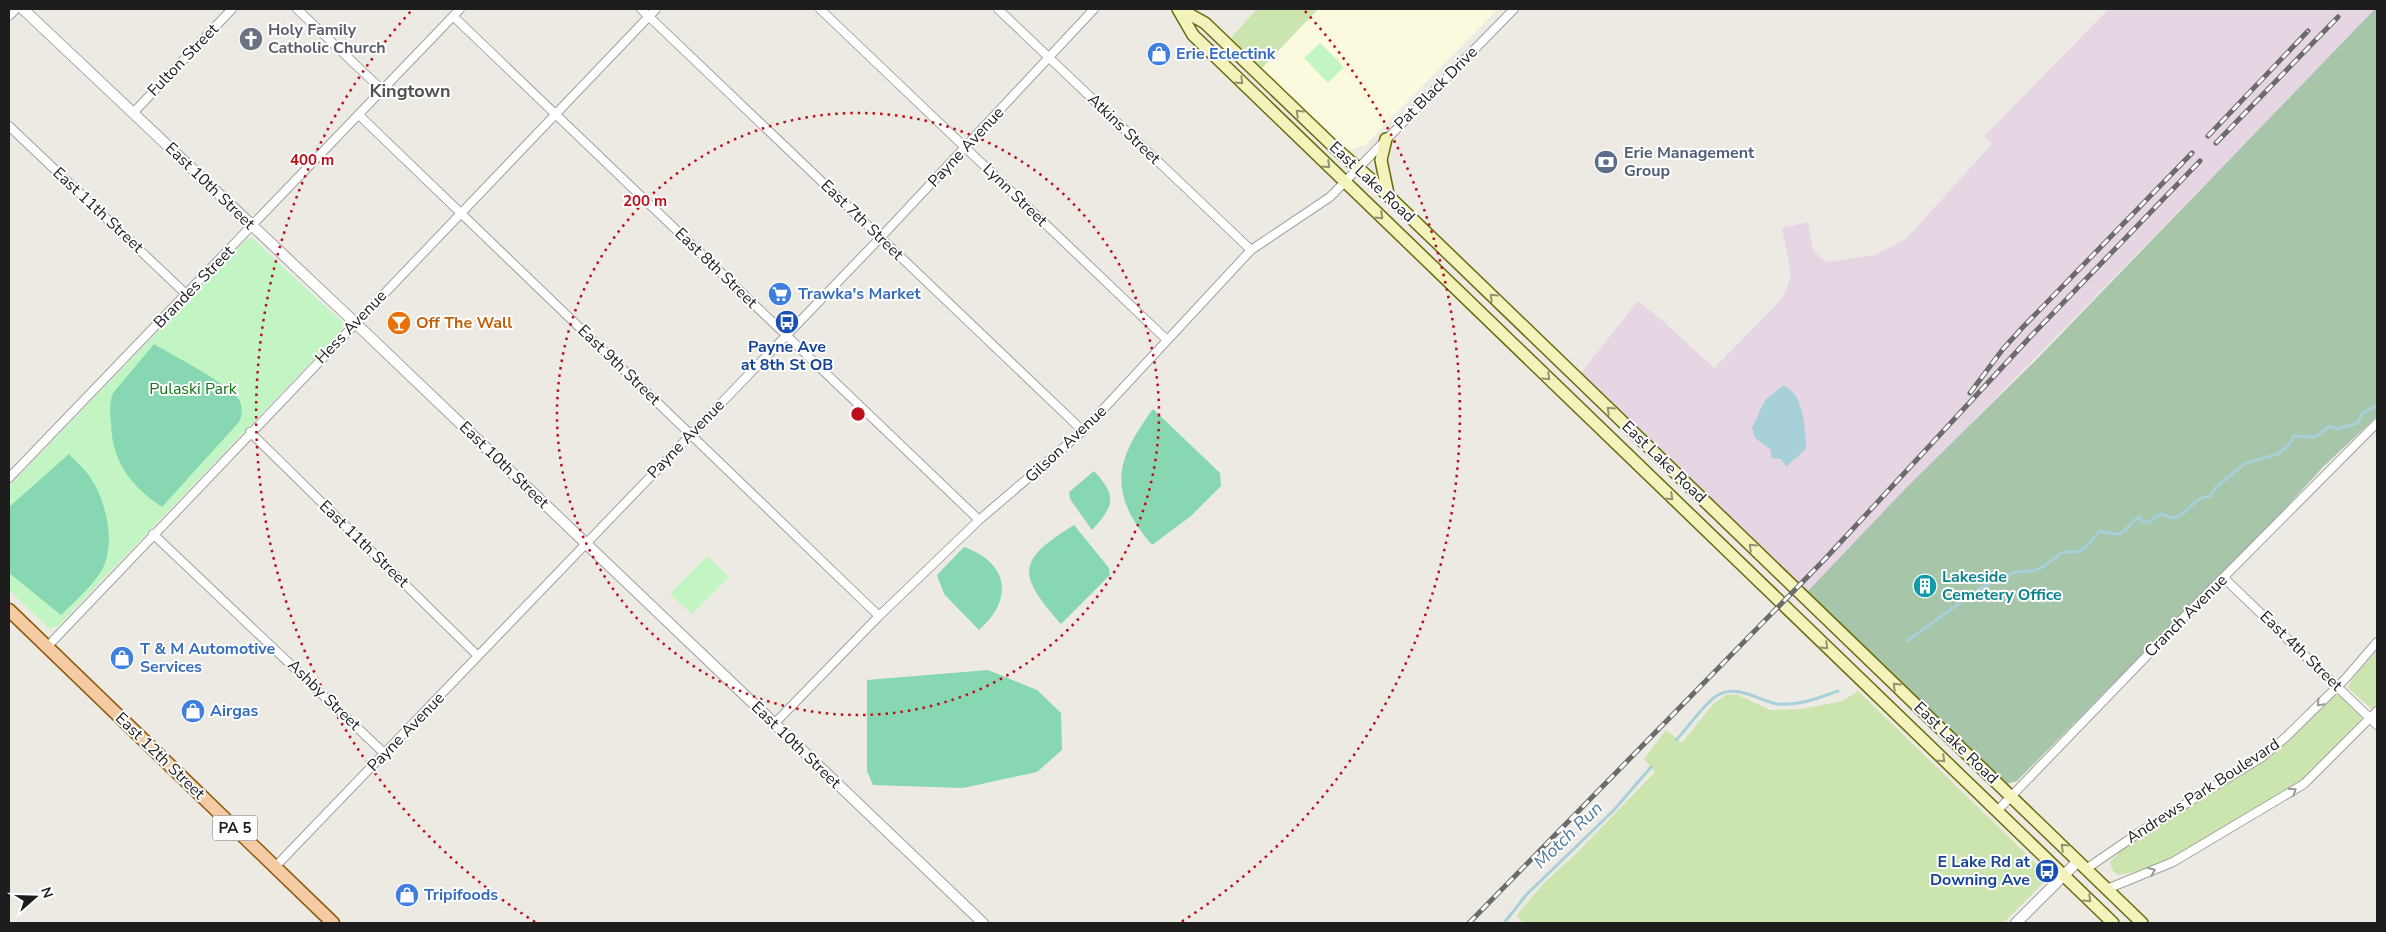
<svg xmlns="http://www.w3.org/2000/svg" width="2386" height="932" font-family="'Nunito Sans',sans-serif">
<rect width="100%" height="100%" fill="#edeae4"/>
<path fill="#e6d6e4" d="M2109,9H2376L1807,592L1580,374L1638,301L1663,321L1714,368L1775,306L1786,292L1791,273L1782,228L1808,222L1813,250L1822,259L1828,262L1875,255L1906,239L1992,144L1984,136Z"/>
<path fill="#fcfade" d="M1318,9H1498L1365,145L1348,150L1261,69Z"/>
<path fill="#cce4ad" d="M1257,9H1318L1261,69L1231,38Z
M2377,650V706L2373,710L2348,688L2353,678Z
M1858,691L2046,873V880L2003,923H1524L1516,916L1545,882L1576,854L1655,772L1644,759L1666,730L1682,743L1713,704L1726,695L1736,694L1770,710L1802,709L1843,701Z
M2337,693L2361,716V722L2321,765L2291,788L2153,869L2118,875L2113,871L2110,862L2123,849L2272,755Z"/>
<path fill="#a6c5a9" d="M2375,9H2377V416L2322,468L2275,520L2017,781L2006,784L1807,592L1906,488L2038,358Z"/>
<path fill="#c3f5c4" d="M1320,43L1344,67L1328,83L1304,58Z
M251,237L341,321L343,326L342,330L57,627L48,628L9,590V486L247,239Z
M707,556L729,577L692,614L670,594Z"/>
<path fill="#87d7b3" d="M154,344C174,356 223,381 237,397C243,404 243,414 239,422L162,507C132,487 112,462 111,424C110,413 109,403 113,393Z
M1153,409L1220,473L1221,486L1191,516L1152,545C1108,493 1114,462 1153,409Z
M69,454C76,462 86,470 92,480C107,504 118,550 98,576C88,590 74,602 61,615L9,573V507Z
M1094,471C1117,496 1115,505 1092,530L1070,499L1069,492Z
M1074,525L1109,568L1110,575L1061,624C1017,574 1016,561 1074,525Z
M964,547C1009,563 1014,599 979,630L944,594L937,575Z
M988,670L1037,690L1061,713L1062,750L1037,772L963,788L873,785L867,771V680Z"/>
<path fill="#a7d0d8" d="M1783,386C1803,391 1805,427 1806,444V449L1786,467L1781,459L1771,458V450L1755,438L1752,428L1765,400Z"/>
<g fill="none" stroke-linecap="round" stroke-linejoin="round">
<path stroke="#a7d0d8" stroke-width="3" d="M1907,641L1982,587L2015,572L2033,571L2044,566L2063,552H2077L2084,549L2100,531C2130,538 2118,532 2139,517L2143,522H2148L2161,514C2164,514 2170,518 2173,518C2189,515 2193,496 2211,496L2215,488L2244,464L2278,454L2288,446L2294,436L2315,437L2330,426L2337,429L2358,423L2362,414L2377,405
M1676,740C1688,728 1704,703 1718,695C1739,684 1758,701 1778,704C1799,706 1819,698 1838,691
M1504,923L1527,894L1614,810L1651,767"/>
<g stroke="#a1a1a1" stroke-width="10">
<path id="minor" d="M297,9L382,90
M641,9L1083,431
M820,9L1167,340
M998,9L1251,250
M9,16L16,9
M453,16L979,520
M134,112L232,9
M359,115L879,616
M9,126L187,295
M250,432L478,656
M9,478L460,9
M153,534L385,754
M2224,578L2377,725
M47,647L656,9
M774,724L879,616L979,520L1083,431L1251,250L1330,197L1514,9
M1997,811L2192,609L2377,423
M275,867L881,237L1094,9
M2086,869L2143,830L2262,757L2287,736L2346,678L2377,642
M2107,889L2173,862L2304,784L2377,711"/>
</g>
<g stroke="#a1a1a1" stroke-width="12">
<path id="tertiary" d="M23,9L348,316L983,923
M2016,923L2078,861"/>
</g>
<g stroke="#676b0d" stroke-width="14">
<path id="secondary" d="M1178,9L1193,35L2113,923
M1180,9L1205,23L1334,147L1375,183L2142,923
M1386,139L1381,160L1388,194"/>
</g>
<g stroke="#8b580b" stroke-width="15">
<path id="primary" d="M9,610L333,923"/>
</g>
<use href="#minor" stroke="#fff" stroke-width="8"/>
<use href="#tertiary" stroke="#fff" stroke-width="10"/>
<use href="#secondary" stroke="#f4f3bb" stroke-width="11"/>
<use href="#primary" stroke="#f4cba2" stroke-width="12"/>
<g stroke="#6b6b6b" stroke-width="5">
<path id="rail" d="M2208,136L2308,31
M2216,143L2338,17
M1970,393L2003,349L2023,327L2192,153
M1469,923L1825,559L2032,335L2200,161"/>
</g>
<use href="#rail" stroke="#fff" stroke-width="3" stroke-dasharray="9" stroke-linecap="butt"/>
</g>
<defs><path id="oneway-chevron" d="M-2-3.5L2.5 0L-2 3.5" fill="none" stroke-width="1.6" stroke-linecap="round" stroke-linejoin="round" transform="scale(1.25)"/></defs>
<g stroke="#939374">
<use href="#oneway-chevron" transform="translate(1240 81) rotate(44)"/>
<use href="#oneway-chevron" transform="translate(1299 113) rotate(-136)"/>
<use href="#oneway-chevron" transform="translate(1327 165) rotate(44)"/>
<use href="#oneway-chevron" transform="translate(1380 216) rotate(44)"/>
<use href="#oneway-chevron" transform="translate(1493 297) rotate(-136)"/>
<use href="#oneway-chevron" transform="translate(1547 377) rotate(44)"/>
<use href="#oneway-chevron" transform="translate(1610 410) rotate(-136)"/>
<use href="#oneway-chevron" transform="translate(1670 497) rotate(44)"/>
<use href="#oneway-chevron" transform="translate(1752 547) rotate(-136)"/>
<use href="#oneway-chevron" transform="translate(1825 646) rotate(44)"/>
<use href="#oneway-chevron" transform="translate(1896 686) rotate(-136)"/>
<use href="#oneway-chevron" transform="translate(1942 759) rotate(44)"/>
<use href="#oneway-chevron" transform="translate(2064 847) rotate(-136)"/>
<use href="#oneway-chevron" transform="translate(2088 899) rotate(44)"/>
</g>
<g stroke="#999">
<use href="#oneway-chevron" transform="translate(2320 703) rotate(134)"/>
<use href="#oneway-chevron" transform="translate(2293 791) rotate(-33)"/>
<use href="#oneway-chevron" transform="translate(2152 871) rotate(-23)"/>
</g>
<g fill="none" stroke="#bb0f1a" stroke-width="2.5" stroke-dasharray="2.5 5">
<circle cx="858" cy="414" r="301"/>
<path d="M535 922A602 602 0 0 1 411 11M1305 11A602 602 0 0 1 1181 922"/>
</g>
<defs>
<g id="church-disc" transform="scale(1.25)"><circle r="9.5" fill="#6b7280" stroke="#fff"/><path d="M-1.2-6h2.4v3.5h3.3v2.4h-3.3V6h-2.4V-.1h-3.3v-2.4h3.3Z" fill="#fff"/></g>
<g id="shop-disc" transform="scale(1.25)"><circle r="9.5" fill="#3f7fe0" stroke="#fff"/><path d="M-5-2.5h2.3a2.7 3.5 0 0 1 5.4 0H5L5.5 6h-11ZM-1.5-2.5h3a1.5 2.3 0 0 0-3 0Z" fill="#fff"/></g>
<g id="bank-disc" transform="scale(1.25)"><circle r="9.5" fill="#5c6f8a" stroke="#fff"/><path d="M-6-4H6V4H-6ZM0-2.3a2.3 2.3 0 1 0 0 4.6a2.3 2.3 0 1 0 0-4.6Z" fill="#fff"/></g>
<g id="supermarket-disc" transform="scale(1.25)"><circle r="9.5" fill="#3f7fe0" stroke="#fff"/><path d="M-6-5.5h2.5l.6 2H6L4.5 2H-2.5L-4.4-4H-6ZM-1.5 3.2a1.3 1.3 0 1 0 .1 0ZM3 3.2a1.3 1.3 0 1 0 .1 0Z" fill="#fff"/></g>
<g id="bus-disc" transform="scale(1.25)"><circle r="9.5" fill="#1a4fb4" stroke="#fff"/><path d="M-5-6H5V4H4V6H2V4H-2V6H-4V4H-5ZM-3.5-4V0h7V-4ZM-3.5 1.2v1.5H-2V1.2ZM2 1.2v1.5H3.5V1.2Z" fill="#fff"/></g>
<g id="bar-disc" transform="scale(1.25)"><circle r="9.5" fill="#e8710a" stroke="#fff"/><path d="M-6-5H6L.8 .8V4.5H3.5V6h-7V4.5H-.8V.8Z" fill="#fff"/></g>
<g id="building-disc" transform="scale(1.25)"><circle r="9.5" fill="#0f9aa8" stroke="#fff"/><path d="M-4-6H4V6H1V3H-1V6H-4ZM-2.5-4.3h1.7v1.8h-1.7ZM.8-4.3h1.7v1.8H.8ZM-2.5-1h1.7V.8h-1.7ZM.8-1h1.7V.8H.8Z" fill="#fff"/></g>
</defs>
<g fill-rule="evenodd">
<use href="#church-disc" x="251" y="39"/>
<use href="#shop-disc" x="1159" y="54"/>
<use href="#bank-disc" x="1606" y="162"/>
<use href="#supermarket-disc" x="780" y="294"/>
<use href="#bus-disc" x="787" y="322"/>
<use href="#bar-disc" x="399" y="323"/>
<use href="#building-disc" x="1925" y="586"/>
<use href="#shop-disc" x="122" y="658"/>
<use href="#shop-disc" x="193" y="711"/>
<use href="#bus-disc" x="2047" y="871"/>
<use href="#shop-disc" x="407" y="895"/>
</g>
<g text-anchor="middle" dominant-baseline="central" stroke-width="4" stroke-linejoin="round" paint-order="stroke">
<rect fill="#fff" stroke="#616161" stroke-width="1" x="212.5" y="815.5" width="45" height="25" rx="4"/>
<g font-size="15" font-weight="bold" fill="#1d1d1d">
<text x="235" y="828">PA 5</text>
</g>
<g font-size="16" font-weight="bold" fill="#5b616d" stroke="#fff" text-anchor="start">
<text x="268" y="30">Holy Family<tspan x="268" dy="18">Catholic Church</tspan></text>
</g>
<g font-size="16" font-weight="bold" fill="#366cbe" stroke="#fff" text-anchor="start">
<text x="1176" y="54">Erie Eclectink</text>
<text x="798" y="294">Trawka's Market</text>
<text x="140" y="649">T &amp; M Automotive<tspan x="140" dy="18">Services</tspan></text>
<text x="210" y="711">Airgas</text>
<text x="424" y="895">Tripifoods</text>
</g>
<g font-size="16" fill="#1d1d1d" stroke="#fff">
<text transform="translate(183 60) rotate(-46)">Fulton Street</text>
<text transform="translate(1436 88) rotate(-45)">Pat Black Drive</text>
<text transform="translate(1124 129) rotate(44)">Atkins Street</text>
<text transform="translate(966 147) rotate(-47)">Payne Avenue</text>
<text transform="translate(1372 182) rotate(43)">East Lake Road</text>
<text transform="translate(210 186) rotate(44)">East 10th Street</text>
<text transform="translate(1015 195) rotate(44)">Lynn Street</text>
<text transform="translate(98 210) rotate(43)">East 11th Street</text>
<text transform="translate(862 220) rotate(44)">East 7th Street</text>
<text transform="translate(716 268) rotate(44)">East 8th Street</text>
<text transform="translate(194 287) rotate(-46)">Brandes Street</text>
<text transform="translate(351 327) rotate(-46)">Hess Avenue</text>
<text transform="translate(619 365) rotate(44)">East 9th Street</text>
<text transform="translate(686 439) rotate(-46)">Payne Avenue</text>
<text transform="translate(1066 444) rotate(-43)">Gilson Avenue</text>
<text transform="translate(1664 462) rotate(44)">East Lake Road</text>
<text transform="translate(504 465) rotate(44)">East 10th Street</text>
<text transform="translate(364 544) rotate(44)">East 11th Street</text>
<text transform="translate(2186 616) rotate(-45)">Cranch Avenue</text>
<text transform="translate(2301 651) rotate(44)">East 4th Street</text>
<text transform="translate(324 695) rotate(44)">Ashby Street</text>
<text transform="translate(406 732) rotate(-46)">Payne Avenue</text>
<text transform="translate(1956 743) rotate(44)">East Lake Road</text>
<text transform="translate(796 745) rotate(44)">East 10th Street</text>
<text transform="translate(160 756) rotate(44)">East 12th Street</text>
<text transform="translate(2203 791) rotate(-33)">Andrews Park Boulevard</text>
</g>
<g font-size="16" font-weight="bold" fill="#4e5e75" stroke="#fff" text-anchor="start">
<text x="1624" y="153">Erie Management<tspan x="1624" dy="18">Group</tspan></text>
</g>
<g font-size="16" font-weight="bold" fill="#c56008" stroke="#fff" text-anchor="start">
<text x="416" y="323">Off The Wall</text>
</g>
<g font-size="16" font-weight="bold" fill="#164399" stroke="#fff">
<text x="787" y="347">Payne Ave<tspan x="787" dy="18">at 8th St OB</tspan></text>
<text x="2030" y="862" text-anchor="end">E Lake Rd at<tspan x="2030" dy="18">Downing Ave</tspan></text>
</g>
<g font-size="16" fill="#147315" stroke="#fff">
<text x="193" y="389">Pulaski Park</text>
</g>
<g font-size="16" font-weight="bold" fill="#0d838f" stroke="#fff" text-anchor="start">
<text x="1942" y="577">Lakeside<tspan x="1942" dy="18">Cemetery Office</tspan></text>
</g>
<g font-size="18" font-weight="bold" fill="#505050" stroke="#fff">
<text x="410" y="91">Kingtown</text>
</g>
<g font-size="18" font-style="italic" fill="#4e7b9e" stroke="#fff">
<text transform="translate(1568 835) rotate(-44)">Motch Run</text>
</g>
</g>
<circle cx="858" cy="414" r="8" fill="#bb0f1a" stroke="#fff" stroke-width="2.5"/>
<g font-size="15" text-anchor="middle" font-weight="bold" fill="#bb0f1a" stroke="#fff" stroke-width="4" stroke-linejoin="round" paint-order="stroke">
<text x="312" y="165">400 m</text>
<text x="645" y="206">200 m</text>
</g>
<rect width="2386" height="932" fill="none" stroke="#1d1d1d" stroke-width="20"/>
<g transform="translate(35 897) rotate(70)" stroke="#ffffff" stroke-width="4" paint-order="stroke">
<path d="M0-4L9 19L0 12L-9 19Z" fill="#1d1d1d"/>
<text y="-8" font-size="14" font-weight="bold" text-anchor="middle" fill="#1d1d1d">N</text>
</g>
</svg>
